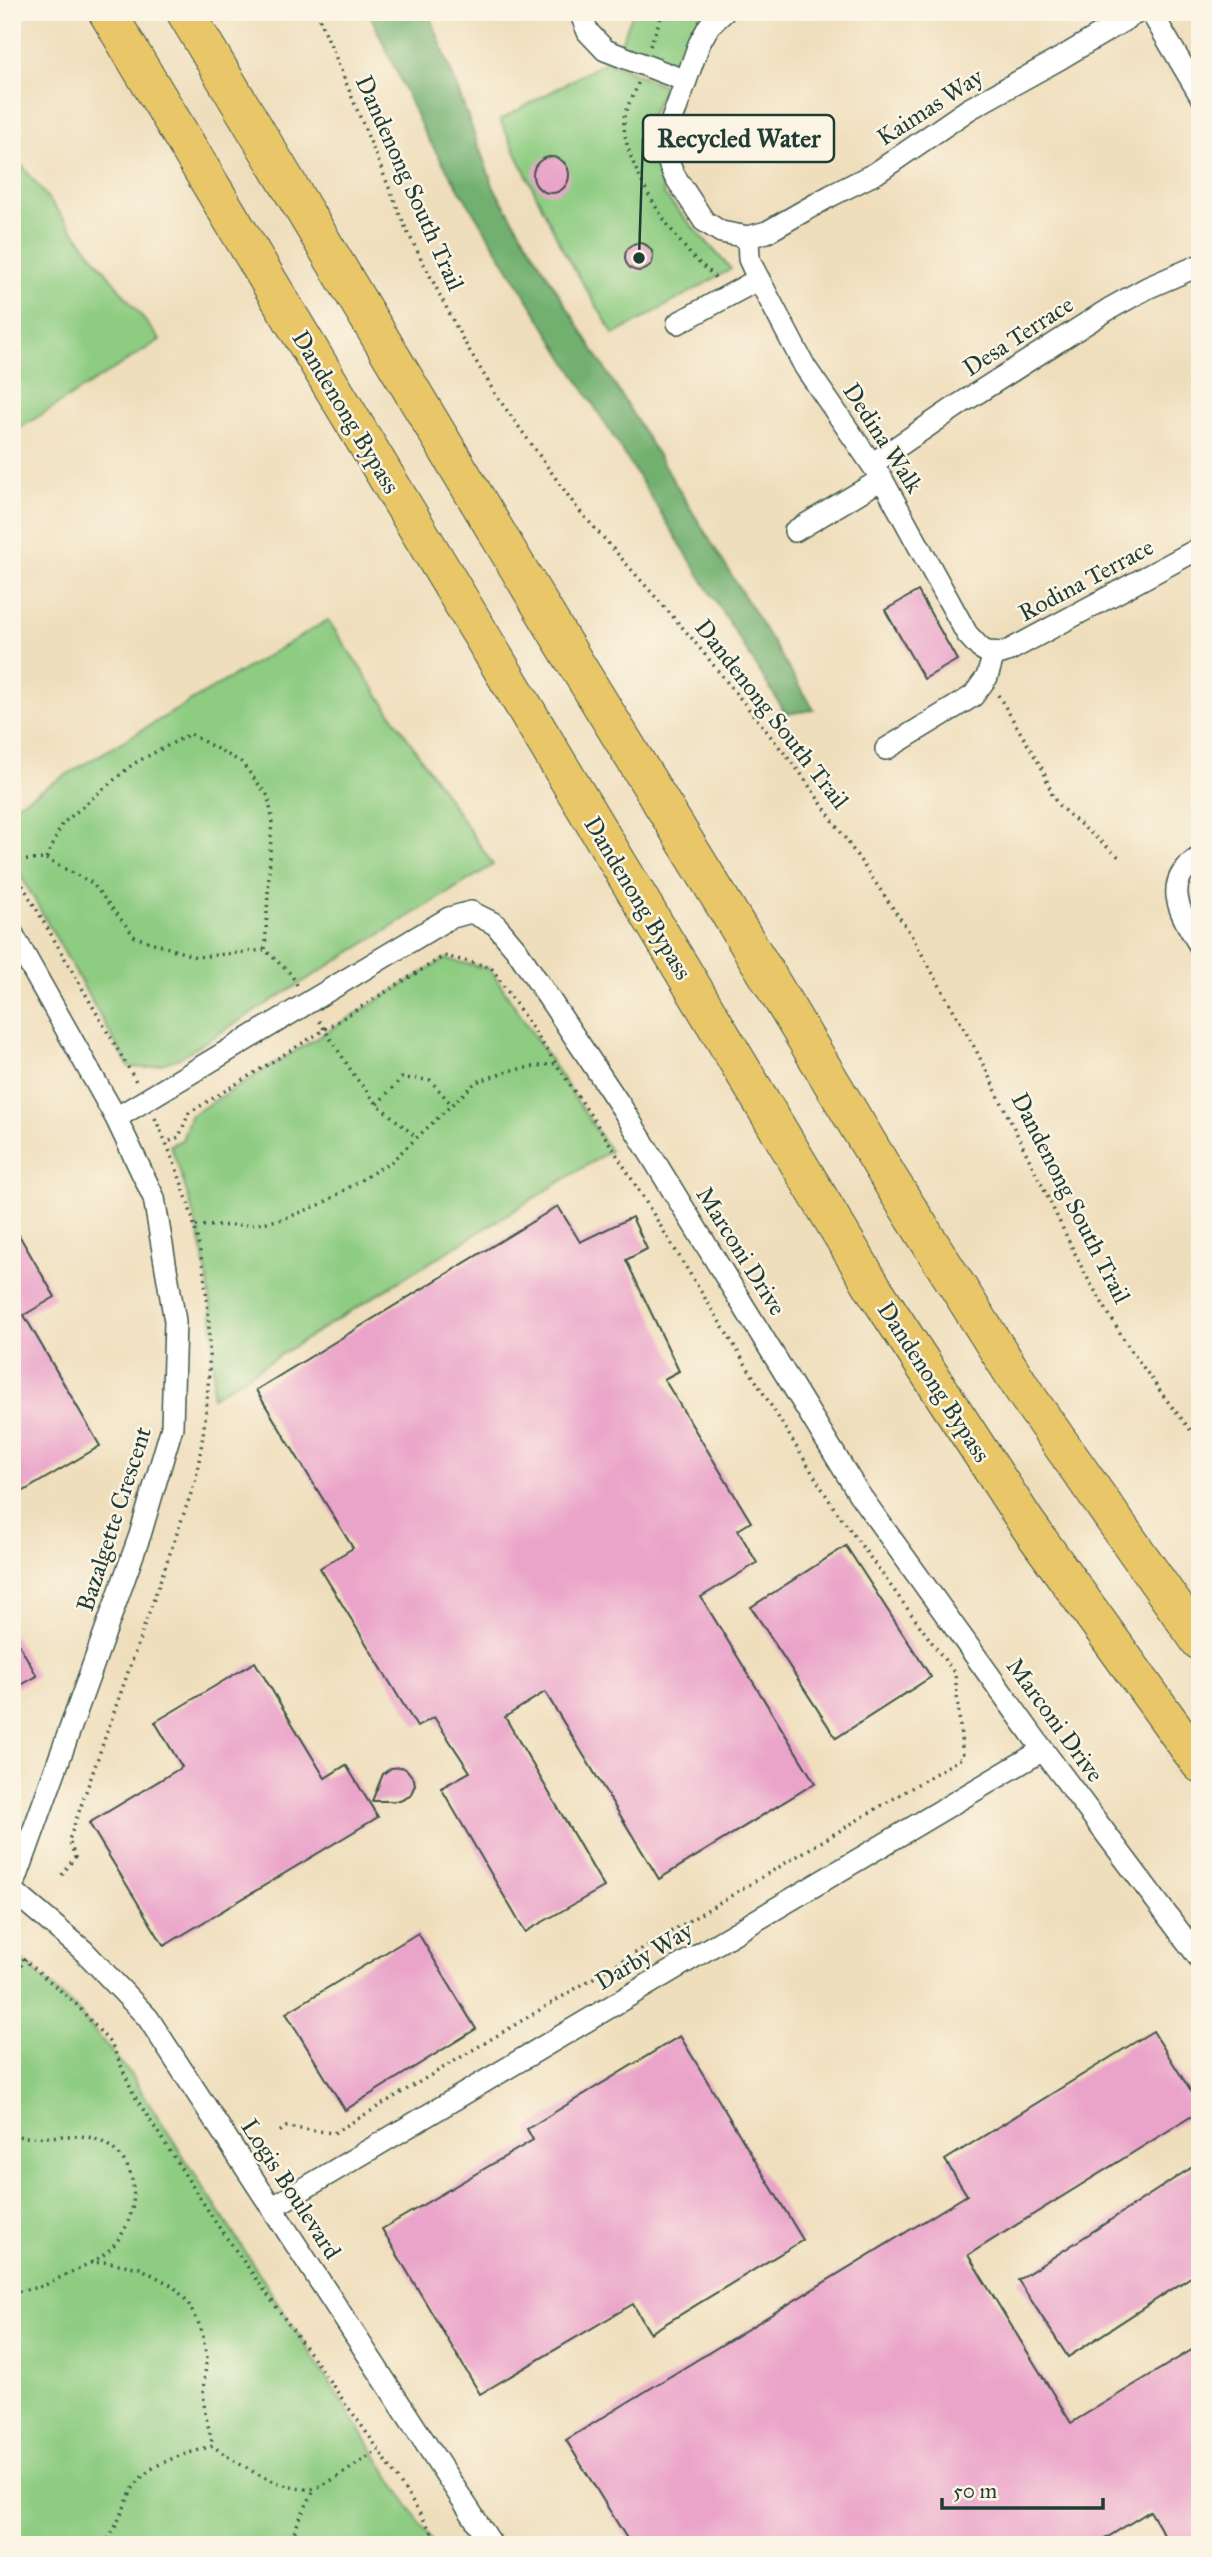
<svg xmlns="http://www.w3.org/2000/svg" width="1212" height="2557" font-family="'IM FELL Great Primer',serif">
<rect width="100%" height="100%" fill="#fcf5e5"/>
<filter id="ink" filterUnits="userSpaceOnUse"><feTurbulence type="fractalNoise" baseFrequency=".0143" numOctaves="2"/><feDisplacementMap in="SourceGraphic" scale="14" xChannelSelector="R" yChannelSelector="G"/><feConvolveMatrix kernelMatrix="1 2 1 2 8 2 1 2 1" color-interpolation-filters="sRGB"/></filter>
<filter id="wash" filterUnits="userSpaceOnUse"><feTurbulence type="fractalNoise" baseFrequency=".00686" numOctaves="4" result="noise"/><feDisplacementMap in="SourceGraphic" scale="28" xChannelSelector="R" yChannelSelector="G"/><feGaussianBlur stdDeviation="1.57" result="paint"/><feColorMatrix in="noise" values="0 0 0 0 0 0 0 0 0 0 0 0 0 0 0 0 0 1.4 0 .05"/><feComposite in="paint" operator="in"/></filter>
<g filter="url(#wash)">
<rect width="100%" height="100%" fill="#efdebc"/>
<path fill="#8ecc82" stroke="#56845b" stroke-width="2" d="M633,12H710L682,60L671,66L619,48Z
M607,61L665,86L649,119L664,195L731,269L614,335L563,250L500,120Z
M12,153L160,340L12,433Z
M328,620L493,865L177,1059L148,1068L129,1067L12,860V807Z
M445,959L490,969L610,1151L212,1397C220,1309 202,1226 170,1145L182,1140L190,1116Z
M12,1951L77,2010L131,2075L434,2545H12Z"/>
<path fill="#72b070" stroke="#487652" stroke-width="2" d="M369,12H429L494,188L814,710L786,714L425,134Z"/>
<g id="blocks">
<path fill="#eaa3c9" d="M533 175a18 18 0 1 1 36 0a18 18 0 1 1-36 0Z
M625 257a14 14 0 1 1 28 0a14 14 0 1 1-28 0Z
M918,591L957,660L924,679L885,610Z
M558,1206L580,1242L632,1217L647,1249L626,1260L679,1371L664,1379L751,1522L738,1530L757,1563L701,1597L815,1783L659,1879L545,1692L505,1717L604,1887L525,1932L441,1788L470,1772L434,1717L417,1727L320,1568L353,1548L256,1390Z
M12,1223L55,1297L24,1315L100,1446L12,1498Z
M846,1546L931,1677L836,1738L751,1607Z
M12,1632L37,1676L12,1690Z
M255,1662L325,1778L346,1765L378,1817L164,1946L89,1823L182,1767L155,1722Z
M402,1767L407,1770L414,1779L415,1785L410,1796L400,1801H372L383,1774L391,1768Z
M418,1933L476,2029L345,2110L286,2013Z
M1153,2031L1200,2106V2111L968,2255L1071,2423L1200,2345V2545H1170L1150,2511L1095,2545H631L566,2440L967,2195L945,2160Z
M680,2036L803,2240L650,2333L633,2304L480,2394L382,2229L533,2140L527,2129Z
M1200,2162V2271L1068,2357L1018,2280Z"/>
</g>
</g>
<g filter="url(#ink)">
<use href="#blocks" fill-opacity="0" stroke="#3e5548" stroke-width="2"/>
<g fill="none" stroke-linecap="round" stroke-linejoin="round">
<g stroke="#3e5548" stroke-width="24">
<path id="minor" d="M580,12L588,32L605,50L686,81
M724,12L709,26L699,44L667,134L666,156L674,175L704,221L721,232L748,237L767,232L830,196L876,173L969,109L1061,58L1138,12
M1151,12L1200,95
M748,237L749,259L754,270L805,367L882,479L967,634L980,648L987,652L1002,653L1010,650L1200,548
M678,323L759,279
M872,464L960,404L1109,309L1147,288L1200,265
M795,531L882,479
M886,749L973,696L987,677L994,654
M1200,857C1159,883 1181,914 1200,946
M12,933L116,1118L154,1198L175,1321L172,1427L140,1535L12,1890
M116,1118L449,918L471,912L495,924L516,949L622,1108L859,1494L1043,1750L1200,1959
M12,1890L84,1951L148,2018L492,2545
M273,2207L1043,1750"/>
</g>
<g stroke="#3e5548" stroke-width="39">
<path id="trunk" d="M107,12L874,1289L1026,1522L1200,1764
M185,12L560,638L766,973L892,1183L1027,1396L1200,1642"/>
</g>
<path stroke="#3e5548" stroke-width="3.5" stroke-dasharray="2 5" stroke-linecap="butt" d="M317,12L406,229L462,338L496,395L577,508L690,636L801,774L910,933L976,1050L1085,1274L1126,1343L1165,1398L1200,1442
M650,46L663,12
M638,83C635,95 625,107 624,118C621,160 665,225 692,256C699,264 709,269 715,278
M998,695L1043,770L1053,797L1060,807L1120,858
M46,859L92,883L135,937L196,957L264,950
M12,861L46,859L62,824L133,764L190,734L241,762L268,796L272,818L265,950L291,974L297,985
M12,867L137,1083
M319,1021L356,1078L377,1104L416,1137
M377,1104L402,1078L430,1080L451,1104
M155,1118L166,1143
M196,1226L252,1225L283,1219L322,1204L392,1161L476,1082L513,1070L558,1063
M62,1875L75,1857L69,1840L195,1482C219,1361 215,1257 166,1143L179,1137L189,1113L444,956L491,967L612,1147L834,1508L955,1674L963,1757L334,2133L286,2127L278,2133
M12,1949L75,2003L112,2045L134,2095L216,2223L379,2450L440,2545
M12,1977L26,1959
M12,2135C41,2142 75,2130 98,2140C153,2164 139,2238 92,2262
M12,2293L43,2286L90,2263L107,2262L140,2268L173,2286L187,2301L201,2328L207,2356L203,2391L205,2413L213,2446
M104,2545C117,2528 123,2508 132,2490C148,2461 184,2455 213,2446C233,2462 292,2498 318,2487C339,2478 359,2462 379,2450
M290,2545L298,2522L315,2488"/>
<use href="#minor" stroke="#fff" stroke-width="21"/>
<use href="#trunk" stroke="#e9c769" stroke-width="37"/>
</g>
</g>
<g text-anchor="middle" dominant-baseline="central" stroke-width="5" stroke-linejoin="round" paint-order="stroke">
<g font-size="24" fill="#1f3d34" stroke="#fcf5e5">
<text transform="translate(930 107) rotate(-33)">Kaimas Way</text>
<text transform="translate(410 183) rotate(66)">Dandenong South Trail</text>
<text transform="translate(1018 336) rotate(-33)">Desa Terrace</text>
<text transform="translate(346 412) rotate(59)">Dandenong Bypass</text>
<text transform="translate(883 438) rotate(57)">Dedina Walk</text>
<text transform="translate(1086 580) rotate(-28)">Rodina Terrace</text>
<text transform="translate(772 714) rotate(52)">Dandenong South Trail</text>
<text transform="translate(638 898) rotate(59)">Dandenong Bypass</text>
<text transform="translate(1071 1198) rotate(63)">Dandenong South Trail</text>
<text transform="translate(741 1251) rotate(58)">Marconi Drive</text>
<text transform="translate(934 1382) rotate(57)">Dandenong Bypass</text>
<text transform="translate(114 1519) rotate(-72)">Bazalgette Crescent</text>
<text transform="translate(1055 1720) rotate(54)">Marconi Drive</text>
<text transform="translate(644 1956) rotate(-31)">Darby Way</text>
<text transform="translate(291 2189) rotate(57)">Logis Boulevard</text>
</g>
</g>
<path fill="none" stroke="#1f3d34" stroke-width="2.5" d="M639 258L643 138"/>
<circle fill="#1f3d34" stroke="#fcf5e5" stroke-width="2.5" cx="639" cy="258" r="7"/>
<rect fill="#fcf5e5" stroke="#1f3d34" stroke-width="2.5" x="643" y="115" width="191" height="47" rx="7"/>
<g font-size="26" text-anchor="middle" font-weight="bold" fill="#1f3d34">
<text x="739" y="147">Recycled Water</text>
</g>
<rect width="1212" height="2557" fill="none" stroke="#fcf5e5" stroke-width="42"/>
<path d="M942 2498v10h161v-10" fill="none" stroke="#1f3d34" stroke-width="3.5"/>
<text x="953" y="2498" font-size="21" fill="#1f3d34" stroke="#fcf5e5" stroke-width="5" paint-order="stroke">50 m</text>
</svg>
